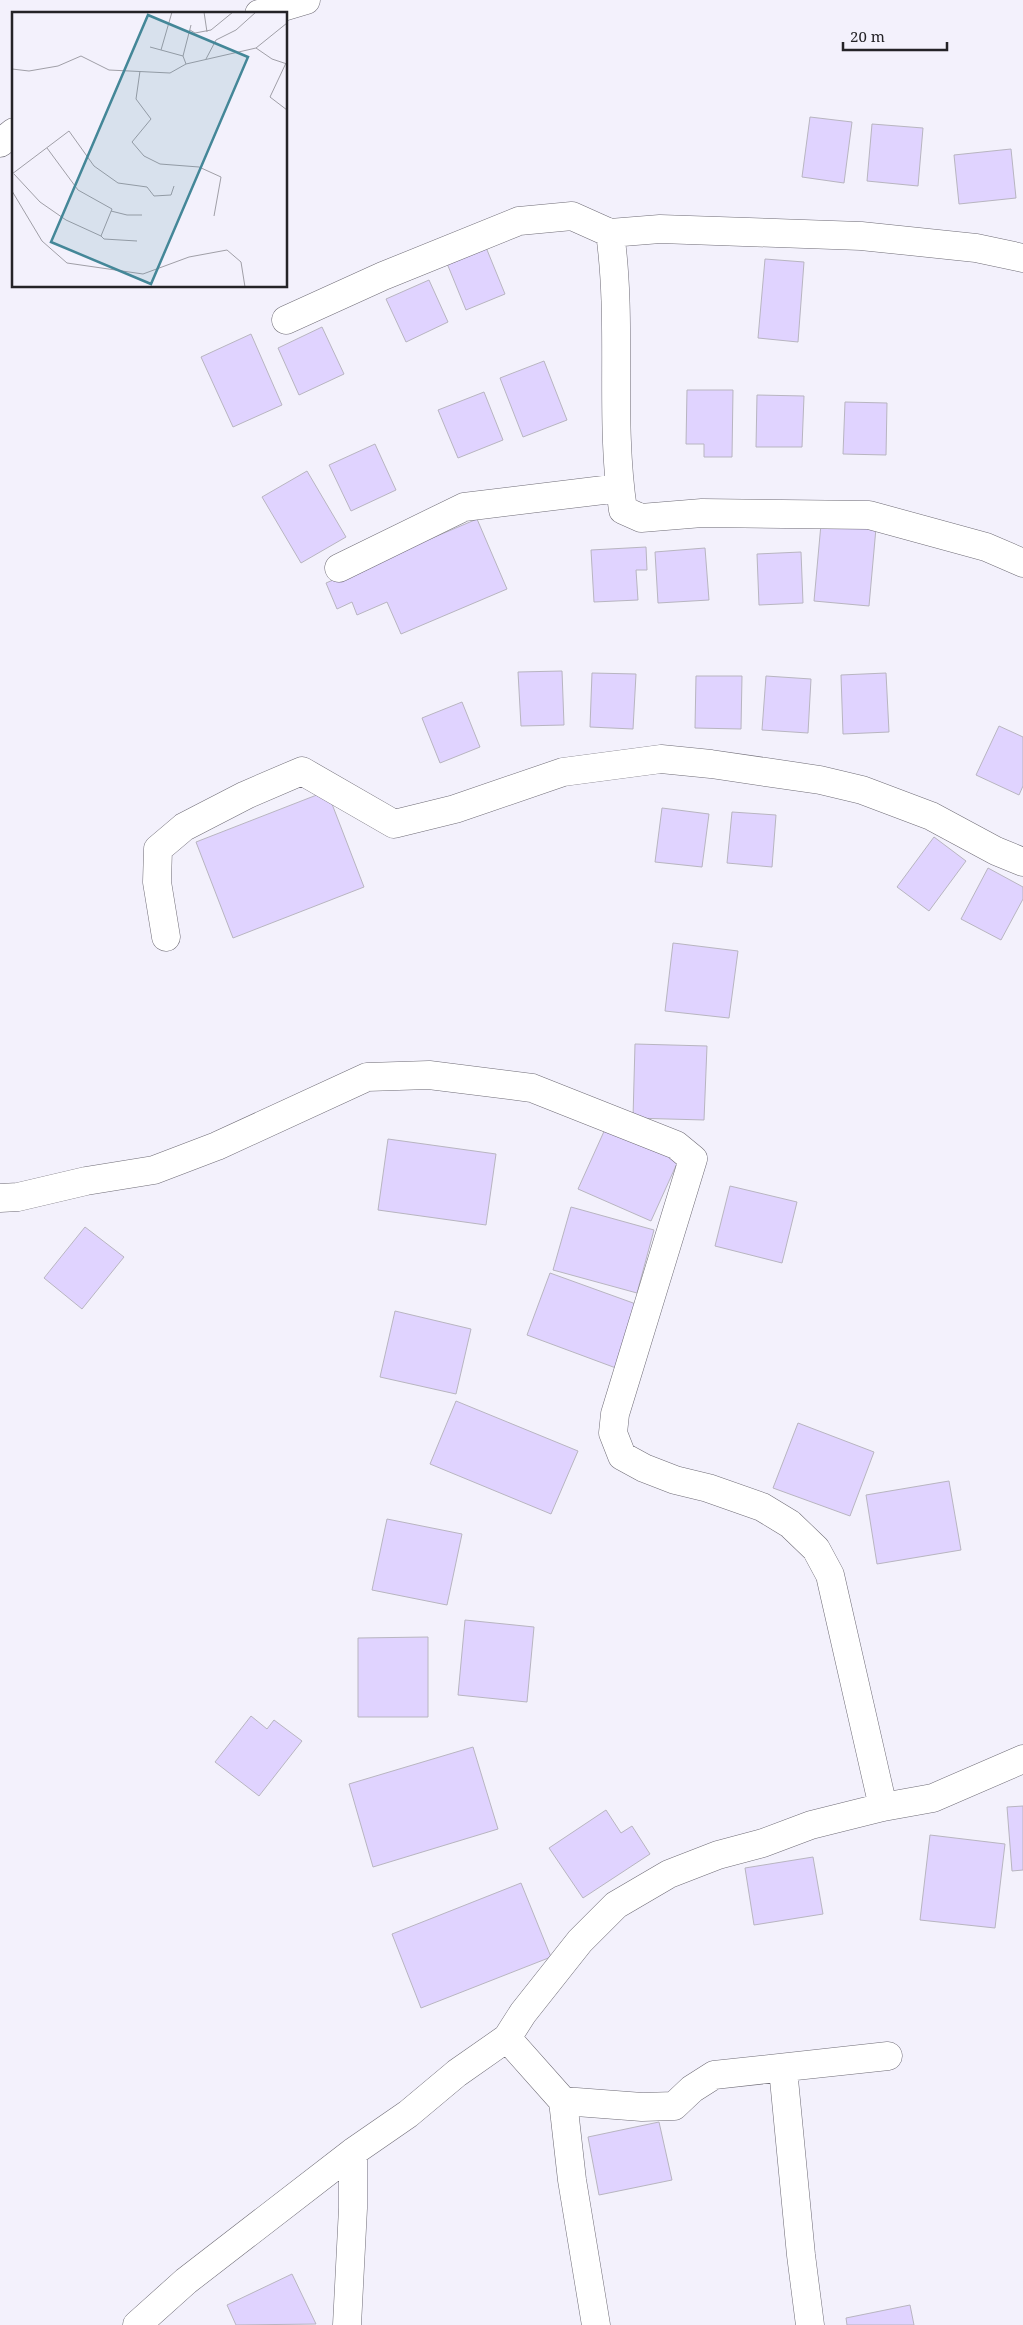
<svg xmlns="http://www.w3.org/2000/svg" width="1023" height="2325" font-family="'Noto Serif',serif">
<rect width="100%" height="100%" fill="#f3f1fc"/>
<path fill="#e0d3ff" stroke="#b8b5c0" d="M810,117L852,122L844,183L802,177Z
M872,124L923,128L918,186L867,181Z
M1011,149L1016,198L959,204L954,155Z
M483,240L505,294L466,310L444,256Z
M765,259L804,262L798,342L758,338Z
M429,280L448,322L406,342L386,299Z
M322,327L344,374L299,395L278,348Z
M251,334L282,405L233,427L201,357Z
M544,361L567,420L523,437L500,378Z
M687,390H733L732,457H704V444H686Z
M484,392L503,440L458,458L438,410Z
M757,395L804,396L802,447H756Z
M845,402L887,403L886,455L843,454Z
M375,444L396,490L351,511L329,465Z
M307,471L346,537L301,563L262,497Z
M477,519L507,589L401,634L387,602L357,615L352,602L337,609L326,583Z
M821,524L876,528L869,606L814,601Z
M646,547L647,570H636L638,600L594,602L591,550Z
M705,548L709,600L658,603L655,552Z
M801,552L803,603L759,605L757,554Z
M562,671L564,725L521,726L518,672Z
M592,673L636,674L633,729L590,727Z
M886,673L889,732L843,734L841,675Z
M696,676H742L741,729L695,728Z
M766,676L811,679L808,733L762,730Z
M462,702L480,747L440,763L422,718Z
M999,726L1023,737V786L1019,795L976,775Z
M327,791L364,887L233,938L196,842Z
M662,808L709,814L702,867L655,862Z
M732,812L776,815L772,867L727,863Z
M934,837L966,861L929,911L897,887Z
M988,868L1023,887V899L1001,940L961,919Z
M673,943L738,951L729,1018L665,1011Z
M635,1044L707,1046L704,1120L633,1118Z
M606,1127L679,1159L651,1221L578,1189Z
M388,1139L496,1154L486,1225L378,1210Z
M730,1186L797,1202L782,1263L715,1246Z
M571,1207L654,1230L637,1293L553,1270Z
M85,1227L124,1257L82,1309L44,1278Z
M550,1273L647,1308L624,1371L527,1335Z
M395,1311L471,1329L456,1394L380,1377Z
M456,1401L578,1451L551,1514L430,1464Z
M798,1423L874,1452L850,1516L773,1488Z
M949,1481L961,1550L877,1564L866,1495Z
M387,1519L462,1534L447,1605L372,1590Z
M465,1620L534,1627L527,1702L458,1695Z
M428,1637V1717H358V1638Z
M251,1716L267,1729L274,1720L302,1741L259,1796L215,1762Z
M473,1747L498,1829L373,1867L349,1784Z
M1023,1806V1870L1012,1871L1007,1807Z
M606,1810L621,1833L632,1826L650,1854L583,1898L549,1848Z
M930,1835L1005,1844L995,1928L920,1920Z
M813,1857L823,1914L754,1925L745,1868Z
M521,1883L551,1957L421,2008L392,1934Z
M659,2122L672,2180L599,2195L588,2137Z
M292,2274L316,2324L236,2325L227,2305Z
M910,2305L914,2325H847L846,2318Z"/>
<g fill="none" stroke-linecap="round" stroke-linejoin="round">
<g stroke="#6f6c76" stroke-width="29">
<path id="minor" d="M259,14L306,0
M0,143L14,132
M610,233L660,229L861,236L976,248L1023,258
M286,320L383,276L519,221L572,216L610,233C623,325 609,418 623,510L641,518L702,513L869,515L986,547L1023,563
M339,568L464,507L620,488
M166,937L157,882L158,849L184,827L246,795L302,771L394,824L455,809L563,772L661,759L711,764L820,780L862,790L931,816L996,851L1023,862
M0,1198L18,1197L86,1181L154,1170L217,1146L367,1077L429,1075L532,1088L676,1145L693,1159L615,1414L613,1433L622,1456L644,1468L675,1480L708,1488L762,1507L790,1524L816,1549L830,1575L883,1807
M507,2038L563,2101L572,2180L596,2325
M783,2069L801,2255L810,2325
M563,2101L642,2107L674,2106L692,2089L714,2075L888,2056
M137,2325L186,2281L353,2152L408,2114L457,2073L507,2038L523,2013L580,1941L616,1905L669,1874L718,1855L763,1843L811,1825L883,1807L933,1798L1023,1759
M347,2325L353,2208V2152"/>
</g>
<use href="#minor" stroke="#fff" stroke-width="28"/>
</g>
<g transform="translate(12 12)">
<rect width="275" height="275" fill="#f3f1fc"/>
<path fill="none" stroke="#a09fa7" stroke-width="1" d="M192,0L195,20M178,18L183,21L199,18L221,0M138,35L171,44M244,36L260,47L275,52M149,38L160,0M194,47L204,28L224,18L244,0M274,51L258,85L275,98M174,52L171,44L179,13M0,57L17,59L46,54L69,44L97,58L158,61L174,52L244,36L275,11M128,59L124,87L139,107L120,130L132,144L148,152L187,155L209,165L202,204M35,136L66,178L100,197L89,224L92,227L125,229M0,162L57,119L82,154L106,171L135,175L142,184L159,183L162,174M2,162L28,190L54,208L89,224M0,179L30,229L55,251L131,262L177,245L215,238L229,250L233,275M99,199L115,203H130"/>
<path fill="#448798" fill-opacity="0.15" stroke="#448798" stroke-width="2.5" d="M136,3L236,45L139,272L39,230Z"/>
<rect width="275" height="275" fill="none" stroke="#242327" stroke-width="2.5"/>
</g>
<path d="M843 42v8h104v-8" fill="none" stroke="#242327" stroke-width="2.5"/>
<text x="850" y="42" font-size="15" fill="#242327" stroke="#f3f1fc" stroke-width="4" paint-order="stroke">20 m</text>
</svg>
